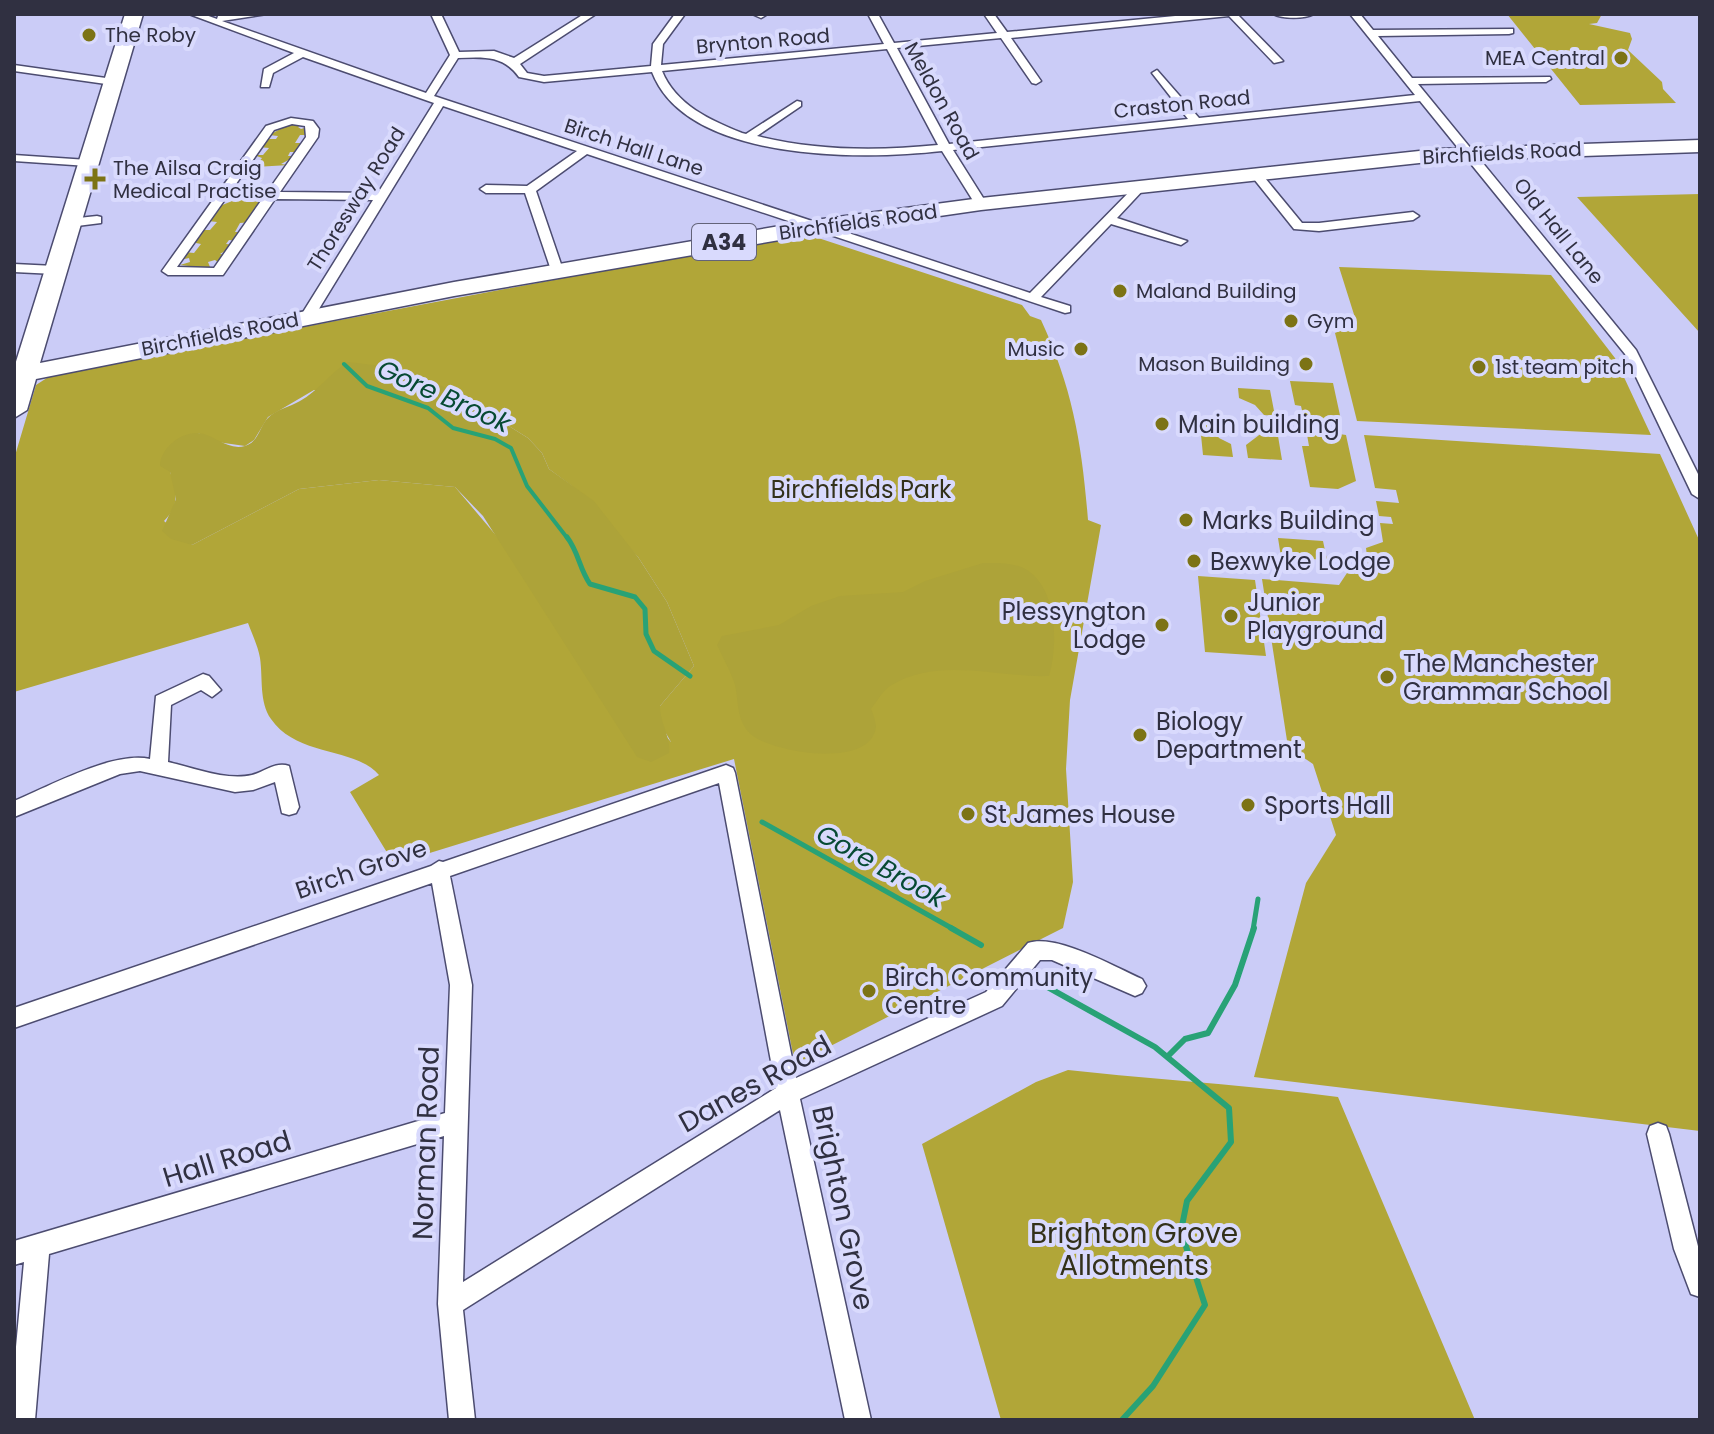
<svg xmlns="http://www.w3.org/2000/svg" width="1714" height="1434" font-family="Poppins,sans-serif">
<rect width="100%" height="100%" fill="#cbccf7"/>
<path fill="#b1a638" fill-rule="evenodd" d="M1507,14H1602L1597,23L1589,24L1630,33L1632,39L1628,50L1662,82L1663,89L1676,103L1580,105Z
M292,123L303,124L298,127L301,129L308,127L310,135H300L295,143H304L299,152H290L288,156H296L281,164L289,165L255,167L262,158L254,155H263L269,148L259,147L265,139H276L278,136L269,135Z
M1700,194V333L1577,197Z
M237,199L261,202L251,222L240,223L235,232H244L238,241L229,240L226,244L235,245L220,254L228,255L220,264L215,260L208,262L210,267L206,268L180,265L190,262L189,258L180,260L184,252L194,253L201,244L191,242L200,230H210L217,222L208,221L220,206Z
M803,233L1022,305L1030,316L1041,320C1073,389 1082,445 1088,520L1101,525L1070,700L1066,769L1073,882L1063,928L795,1064L734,759L394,864L350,792L379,775C355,747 297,757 271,719C259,702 263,678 260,658C258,646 252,634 248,623L14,692V459L36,385L53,374ZM314,390H451L528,438L542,453L549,469L572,486L638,557L667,602L694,666L660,706V723L671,742L455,487L379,480L299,489L192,545L164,521C179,506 178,491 170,472L198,433L217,442L245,446L254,440L268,417Z
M1339,267L1551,275L1615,358L1651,435L1357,421L1335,333L1357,324Z
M1290,381L1333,383L1341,420L1304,419L1301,406L1295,405Z
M1238,388L1270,390L1275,416L1264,415L1255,405L1239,398Z
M1200,425H1210L1219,438L1231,444L1233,457L1203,455Z
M1267,429L1277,430L1282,460L1248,458L1246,445Z
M1306,429L1346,435L1356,481L1338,489L1310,487L1302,446H1309Z
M1364,435L1660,454L1700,542V1131L1254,1077L1306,883L1336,835L1313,764L1288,747L1262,579L1339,585L1347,573L1354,574V569H1362V563L1368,564L1366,548L1383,542L1380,523L1393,524L1391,517L1379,516L1376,501L1399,503L1396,490L1375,488Z
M1278,538L1323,541L1327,560L1281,557Z
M1198,576L1255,580L1266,656L1205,652Z
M1068,1070C1158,1080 1248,1085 1338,1097L1475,1420H1001L922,1144L1036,1082Z"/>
<path fill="#ada339" d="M348,362L399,368L451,390L528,438L542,453L549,469L594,501L638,557L667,602L694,666L660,706C660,723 671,737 669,753L651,762L637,757L483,516L455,487L379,480L299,489L192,545L171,539L162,531L176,499L170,472L160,466C160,449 180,432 198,433C214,434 227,451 245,446C259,442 259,427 268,418C276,409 290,407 300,401C318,391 330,373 348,362Z
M983,563C998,563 1014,562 1027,570C1058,590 1058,645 1049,676C999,678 939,656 892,685C884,689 877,701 871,709C873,713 876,722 876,727C871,769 776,753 753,736C736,723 739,703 735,685C731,672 723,658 717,645L722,636L779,625L811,606L840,596L903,592L925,581Z"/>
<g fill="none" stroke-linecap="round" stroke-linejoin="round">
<path stroke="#28a276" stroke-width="4" d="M344,364L367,386L428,408L453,428L495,439L511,448L527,486L568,539"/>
<path stroke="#28a276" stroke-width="5" d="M567,537C579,553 579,568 590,584L635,597L645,609L646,634L654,651L690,676
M762,822L955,930
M1253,930L1258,899"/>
<path stroke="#28a276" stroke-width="6" d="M951,928L981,945
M1024,974L1155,1047L1229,1108L1231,1142L1187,1201L1181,1231L1205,1305L1153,1386L1122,1420
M1167,1057L1185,1039L1208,1033L1235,985L1254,928"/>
<g stroke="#4c4c70" stroke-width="3">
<path id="minor" d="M189,14H203L217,19L218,16L267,14L222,21L426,93L450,55L431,14H441L459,52L494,51L514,58L584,14H596L520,64L527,73L544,76L651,66L653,44L675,14H685L663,44L661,65L884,44L868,14H878L894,43L997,33L984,14H994L1007,32L1196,14H1237L1283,61L1274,63L1229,16L1011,38L1041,81L1036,84L1032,83L1001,38L897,48L949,144L1188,119L1152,73L1157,70L1199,118L1415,95L1350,14H1360L1373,30L1513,29V33L1509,34L1378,36L1412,78L1550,77L1551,79L1546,82L1418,84L1636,350L1700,478V499L1692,494L1625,354L1420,101L953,150L987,204L981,208L977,207L942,151C863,160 687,163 652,72L544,82L519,77C503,55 484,57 458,58L434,96L1030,293L1136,185L1146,187L1117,218L1187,241L1181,245L1111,224L1041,297L1070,306V312L1065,313L587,154L536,191L563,270L557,274L551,270L525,193H486L480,189L486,185L527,186L577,151L443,106L314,317L307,321L300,317L373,200L275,199L223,275H168L162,271L266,126L291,118L313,121L319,129L318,137L280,192L378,193L434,103L303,57L273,73L269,87H261L264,69L294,53ZM887,49L938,145C878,151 816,151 757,136L801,106V102L797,101L746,134L742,133C710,120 676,105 662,71ZM292,124L305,126L306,137L268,191H231L274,130ZM226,198H263L214,268L177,267Z
M752,14H765L766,15L761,18Z
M1273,14H1314C1305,19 1282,19 1273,14Z
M14,65L113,79L118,82L113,85L14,71Z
M14,155L88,160L94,163L88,166L14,161Z
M1256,171L1260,172L1302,223H1319L1413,212L1419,216L1413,220L1319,231L1294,229L1250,174Z
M97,216L101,217V223L69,227L63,223L69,219Z
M14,264L55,266L61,270L55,274L14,272Z
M203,674L209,676L221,690L212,697L201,690L171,705L168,762C194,768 226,781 252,775C264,772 276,761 289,766L299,807L296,813L289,815L282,813L275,782L253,790L235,792L140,771L120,774L14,817V801C50,786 113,751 150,759L156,696Z
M726,765L733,768L735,773L796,1078L986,992L1028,943C1056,933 1115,967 1142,979L1146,986L1142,993L1135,996L1052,960H1040L1002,1006L800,1099L871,1420H845L780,1110L463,1310L475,1420H449L438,1304L444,1136L49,1254L35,1420H14V1368L24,1262L14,1265V1241L445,1113L450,985L432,883L14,1028V1008L431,866L439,861L443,862ZM719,783L776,1088L463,1282L472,985L450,876Z
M1658,1123L1666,1126L1669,1134L1700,1254V1297L1691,1294L1674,1249L1647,1134L1650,1126Z"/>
</g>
<g stroke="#4c4c70" stroke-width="3">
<path id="trunk" d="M125,14H143L40,363L454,282L815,220L981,198L1438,149L1700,140V152L1438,161L981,210L815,234L454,296L36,379L27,410L14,418V368Z"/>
</g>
<use href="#minor" fill="#fff" fill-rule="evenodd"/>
<use href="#trunk" fill="#fff" fill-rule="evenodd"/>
</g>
<g fill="#7c7315" stroke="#d9dafd" stroke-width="3">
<circle cx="89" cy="35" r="8"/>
<circle cx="1621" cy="58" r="8"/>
<path d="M91 167h8v8h8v8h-8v8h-8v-8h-8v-8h8z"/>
<circle cx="1120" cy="291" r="8"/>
<circle cx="1291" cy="321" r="8"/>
<circle cx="1081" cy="349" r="8"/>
<circle cx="1306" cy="364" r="8"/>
<circle cx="1479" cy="367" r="8"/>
<circle cx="1162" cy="424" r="8"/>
<circle cx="1186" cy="520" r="8"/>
<circle cx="1194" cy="561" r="8"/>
<circle cx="1231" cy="616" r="8"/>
<circle cx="1162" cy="625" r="8"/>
<circle cx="1387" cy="677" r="8"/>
<circle cx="1140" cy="735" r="8"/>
<circle cx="1248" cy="805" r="8"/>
<circle cx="968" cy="814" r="8"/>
<circle cx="869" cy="991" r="8"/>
</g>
<g text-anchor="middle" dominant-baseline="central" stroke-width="8" stroke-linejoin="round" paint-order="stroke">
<g font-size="20" fill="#303041" stroke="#d9dafd" text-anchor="start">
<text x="105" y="35">The Roby</text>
<text x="1605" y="58" text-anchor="end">MEA Central</text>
<text x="113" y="168">The Ailsa Craig<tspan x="113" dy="23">Medical Practise</tspan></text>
<text x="1136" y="291">Maland Building</text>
<text x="1307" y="321">Gym</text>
<text x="1065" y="349" text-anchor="end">Music</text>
<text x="1290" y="364" text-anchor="end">Mason Building</text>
<text x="1495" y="367">1st team pitch</text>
</g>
<g font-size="20" fill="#303041" stroke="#d9dafd">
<text transform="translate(763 41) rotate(-5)">Brynton Road</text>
<text transform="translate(942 101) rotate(61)">Meldon Road</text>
<text transform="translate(1182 104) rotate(-6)">Craston Road</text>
<text transform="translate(634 147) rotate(18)">Birch Hall Lane</text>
<text transform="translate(1502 153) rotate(-3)">Birchfields Road</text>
<text transform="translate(356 199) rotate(-58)">Thoresway Road</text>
<text transform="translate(858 222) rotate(-8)">Birchfields Road</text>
<text transform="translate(1559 231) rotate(51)">Old Hall Lane</text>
<text transform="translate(220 334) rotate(-11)">Birchfields Road</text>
</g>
<rect fill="#d9dafd" stroke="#636379" stroke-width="2" x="692" y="224" width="64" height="36" rx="6"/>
<g font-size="22" font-weight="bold" fill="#303041">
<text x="724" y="242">A34</text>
</g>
<g font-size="24" fill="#303041" stroke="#d9dafd" text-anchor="start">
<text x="1178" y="424">Main building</text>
<text x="1202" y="520">Marks Building</text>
<text x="1210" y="561">Bexwyke Lodge</text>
<text x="1247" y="602">Junior<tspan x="1247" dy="28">Playground</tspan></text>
<text x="1146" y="611" text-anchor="end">Plessyngton<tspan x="1146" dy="28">Lodge</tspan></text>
<text x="1403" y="663">The Manchester<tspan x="1403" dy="28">Grammar School</tspan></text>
<text x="1156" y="721">Biology<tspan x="1156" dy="28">Department</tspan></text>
<text x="1264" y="805">Sports Hall</text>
<text x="984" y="814">St James House</text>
<text x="885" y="977">Birch Community<tspan x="885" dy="28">Centre</tspan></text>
</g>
<g font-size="24" fill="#33311a" stroke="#d9dafd">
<text x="861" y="489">Birchfields Park</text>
</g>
<g font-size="24" fill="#303041" stroke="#d9dafd">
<text transform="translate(361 869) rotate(-19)">Birch Grove</text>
</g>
<g font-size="26" font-style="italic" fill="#074a33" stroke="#d9dafd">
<text transform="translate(444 396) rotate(24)">Gore Brook</text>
<text transform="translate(881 866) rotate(29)">Gore Brook</text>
</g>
<g font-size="28" fill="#303041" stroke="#d9dafd">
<text transform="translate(755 1084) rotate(-29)">Danes Road</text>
<text transform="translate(426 1143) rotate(-88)">Norman Road</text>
<text transform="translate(227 1159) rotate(-17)">Hall Road</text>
<text transform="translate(843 1208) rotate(78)">Brighton Grove</text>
</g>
<g font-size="28" fill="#33311a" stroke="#d9dafd">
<text x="1134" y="1233">Brighton Grove<tspan x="1134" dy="32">Allotments</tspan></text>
</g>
</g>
<rect width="1714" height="1434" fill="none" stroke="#303041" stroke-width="32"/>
</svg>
